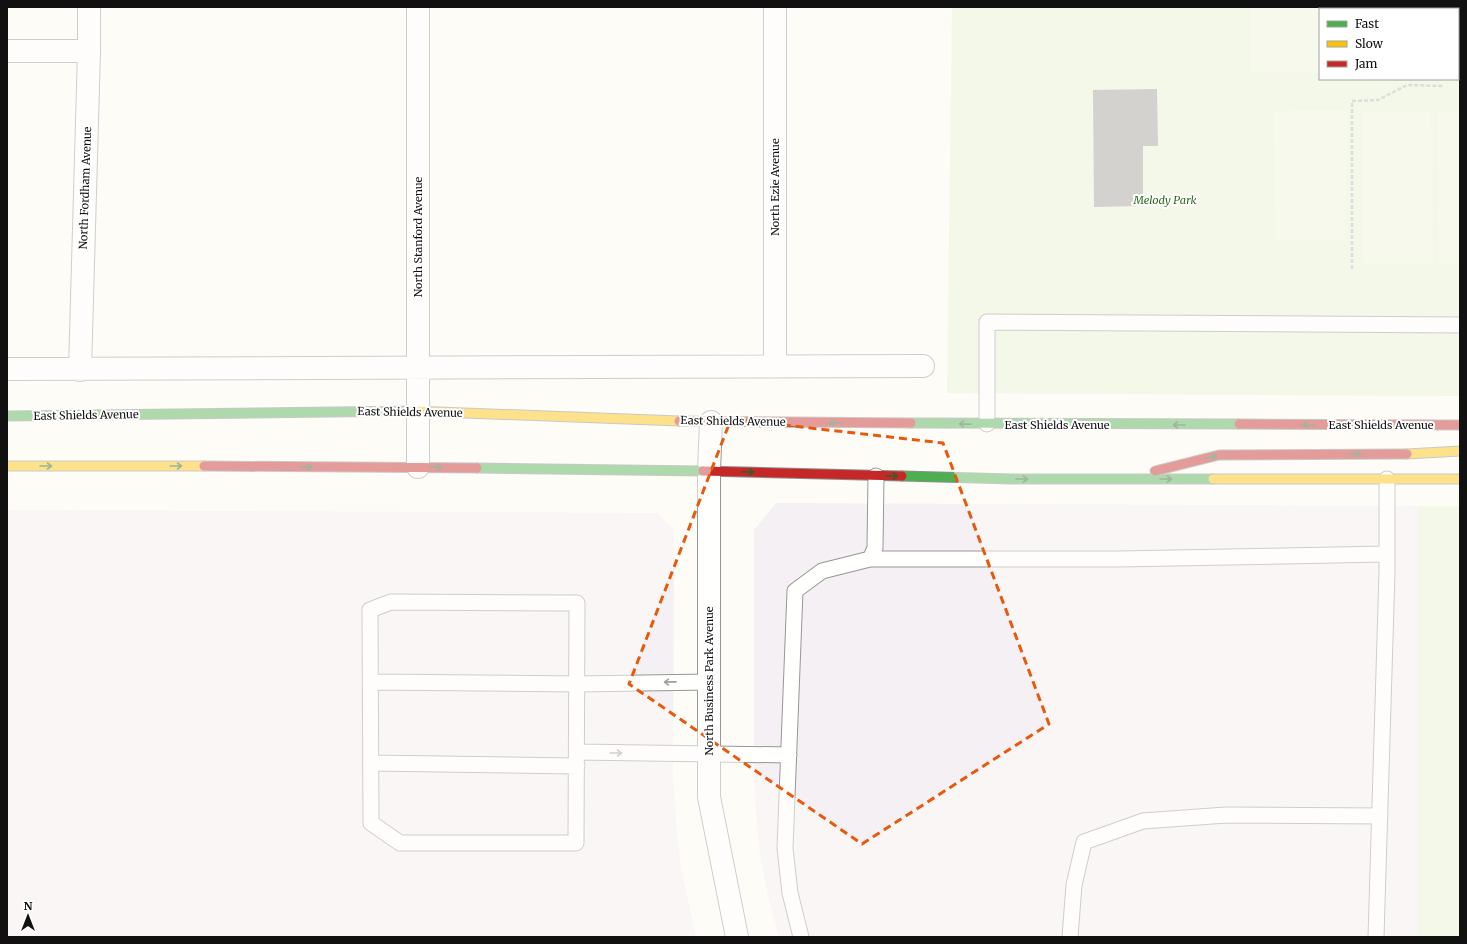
<svg xmlns="http://www.w3.org/2000/svg" width="1467" height="944" font-family="Merriweather,serif">
<rect width="100%" height="100%" fill="#fdfcf7"/>
<path fill="#f5f0f3" d="M776,503L1418,506V937H779L768,896L760,855L756,815L754,774V530Z
M7,510L658,513L674,530L673,776L676,822L681,868L696,937H7Z"/>
<path fill="#e7f3d7" fill-rule="evenodd" d="M952,7H1460V396L947,393ZM1320,9H1458V79H1320Z
M1418,506H1460V937H1418Z"/>
<path fill="#f0f6e1" d="M1250,7H1460V74H1458V9H1320V73H1250Z
M1347,110L1345,241L1276,240L1273,111Z
M1362,112H1431L1433,264L1363,263Z
M1437,112H1460V264H1438Z"/>
<path fill="#a19f9c" d="M1157,89L1158,146H1143V206L1094,207L1093,90Z"/>
<g fill="none" stroke-linecap="round" stroke-linejoin="round">
<g stroke="#979795" stroke-width="17">
<path id="lane" d="M987,424V322L1460,325
M870,559H1118L1386,554
M391,602L577,603L576,843H400L371,823L370,610Z
M371,682L577,684L709,682
M577,752L789,755
M371,763L577,766
M801,937L790,893L785,848L795,591L822,571L870,559L875,548L876,476
M1070,937L1074,885L1084,842L1143,821L1226,815L1380,816
M1376,937L1387,572V479"/>
</g>
<g stroke="#979795" stroke-width="24">
<path id="street" d="M418,7V467
M775,7V366
M7,51H89
M7,369L923,366
M80,370L89,51V7
M711,422L709,471V797L737,937"/>
</g>
<g stroke="#8e8d8b" stroke-width="11">
<path id="fast" d="M7,416L412,411
M911,423L1239,424
M477,468L703,471
M902,476L1012,479H1213"/>
</g>
<g stroke="#8e8d8b" stroke-width="11">
<path id="slow" d="M412,411L679,421
M1407,454L1460,451
M7,466H204
M1213,479H1460"/>
</g>
<g stroke="#8e8d8b" stroke-width="11">
<path id="jam" d="M679,421L911,423
M1239,424L1460,425
M204,466L477,468
M703,471L902,476
M1155,471L1219,455L1407,454"/>
</g>
<path stroke="#b9b9b8" stroke-width="2.5" stroke-dasharray="4 2" stroke-linecap="butt" d="M1352,269V101L1378,100L1407,85L1443,86"/>
<use href="#lane" stroke="#fffffe" stroke-width="15"/>
<use href="#street" stroke="#fffffe" stroke-width="22"/>
<use href="#fast" stroke="#4caf50" stroke-width="9"/>
<use href="#slow" stroke="#ffc107" stroke-width="9"/>
<use href="#jam" stroke="#c62828" stroke-width="9"/>
</g>
<defs><path id="oneway-shaft" d="M-6 0H5M1.5-3L5.5 0L1.5 3" fill="none" stroke-width="1.6" stroke-linecap="round" stroke-linejoin="round"/></defs>
<g stroke="#2e6030">
<use href="#oneway-shaft" transform="translate(835 423) rotate(-179)"/>
<use href="#oneway-shaft" transform="translate(965 424) rotate(-179)"/>
<use href="#oneway-shaft" transform="translate(1179 425) rotate(-180)"/>
<use href="#oneway-shaft" transform="translate(1309 425) rotate(-180)"/>
<use href="#oneway-shaft" transform="translate(1355 454) rotate(-1)"/>
<use href="#oneway-shaft" transform="translate(1211 457) rotate(-13)"/>
<use href="#oneway-shaft" transform="translate(46 466)"/>
<use href="#oneway-shaft" transform="translate(176 466)"/>
<use href="#oneway-shaft" transform="translate(306 467)"/>
<use href="#oneway-shaft" transform="translate(436 467) rotate(1)"/>
<use href="#oneway-shaft" transform="translate(748 472) rotate(2)"/>
<use href="#oneway-shaft" transform="translate(892 476) rotate(2)"/>
<use href="#oneway-shaft" transform="translate(1022 479)"/>
<use href="#oneway-shaft" transform="translate(1166 479)"/>
</g>
<g stroke="#a0a09f">
<use href="#oneway-shaft" transform="translate(670 682) rotate(179)"/>
<use href="#oneway-shaft" transform="translate(616 753)"/>
</g>
<path d="M0 0H1467V944H0ZM731,419L943,443L1049,724L862,844L629,684Z" fill="#fdfcf7" fill-opacity=".55" fill-rule="evenodd"/>
<path fill="none" stroke="#e8590c" stroke-width="3" stroke-dasharray="8 5" stroke-linejoin="round" d="M731,419L943,443L1049,724L862,844L629,684Z"/>
<g text-anchor="middle" dominant-baseline="central" stroke-width="4" stroke-linejoin="round" paint-order="stroke">
<g font-size="11" fill="#111" stroke="#fff">
<text transform="translate(775 187) rotate(-90)">North Ezie Avenue</text>
<text transform="translate(85 188) rotate(-88)">North Fordham Avenue</text>
<text transform="translate(418 237) rotate(-90)">North Stanford Avenue</text>
<text transform="translate(410 412) rotate(1)">East Shields Avenue</text>
<text transform="translate(86 415) rotate(-1)">East Shields Avenue</text>
<text transform="translate(733 421) rotate(1)">East Shields Avenue</text>
<text x="1057" y="425">East Shields Avenue</text>
<text x="1381" y="425">East Shields Avenue</text>
<text transform="translate(709 681) rotate(-90)">North Business Park Avenue</text>
</g>
<g font-size="11" font-style="italic" fill="#2f6b1f" stroke="#fff">
<text x="1165" y="200">Melody Park</text>
</g>
</g>
<rect width="1467" height="944" fill="none" stroke="#111111" stroke-width="16"/>
<rect x="1319" y="8" width="140" height="72" fill="#ffffff" stroke="#a0a0a0"/>
<rect x="1327" y="21" width="20" height="6" fill="#4caf50" stroke="#a0a0a0"/>
<text x="1355" y="28" font-size="12" fill="#111111">Fast</text>
<rect x="1327" y="41" width="20" height="6" fill="#ffc107" stroke="#a0a0a0"/>
<text x="1355" y="48" font-size="12" fill="#111111">Slow</text>
<rect x="1327" y="61" width="20" height="6" fill="#c62828" stroke="#a0a0a0"/>
<text x="1355" y="68" font-size="12" fill="#111111">Jam</text>
<g transform="translate(28 916)" stroke="#ffffff" stroke-width="3" paint-order="stroke">
<path d="M0-3L7 15L0 10L-7 15Z" fill="#111111"/>
<text y="-6" font-size="11" font-weight="bold" text-anchor="middle" fill="#111111">N</text>
</g>
</svg>
